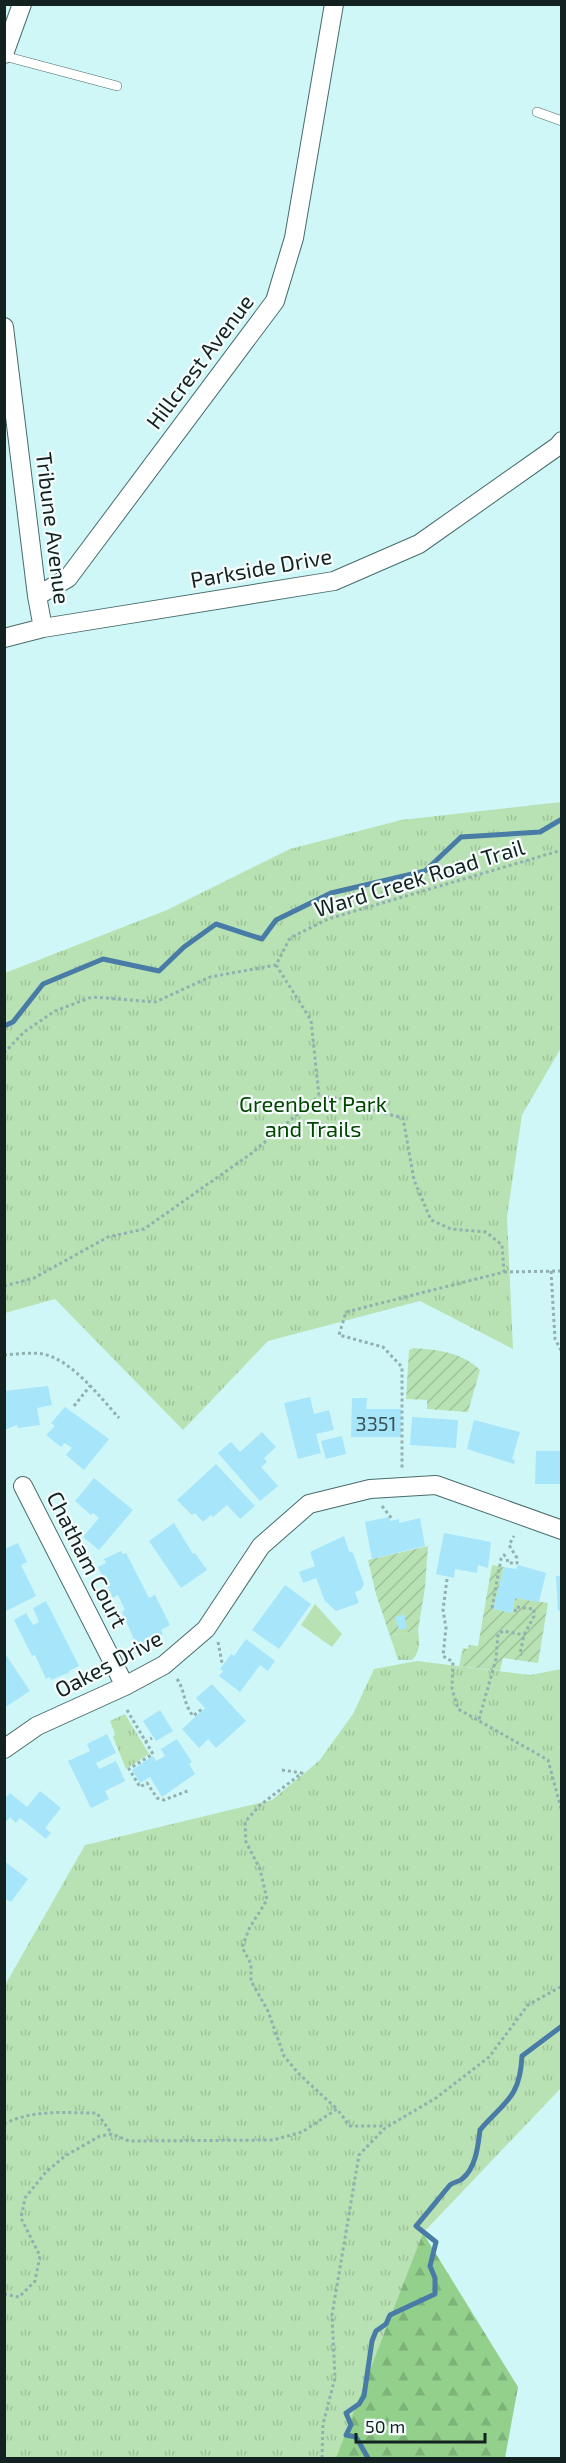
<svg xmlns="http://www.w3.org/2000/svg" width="566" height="2463" font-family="'Exo 2',sans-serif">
<defs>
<pattern id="grass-tufts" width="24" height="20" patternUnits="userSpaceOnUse" patternTransform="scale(1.5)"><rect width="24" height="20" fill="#b9e2b4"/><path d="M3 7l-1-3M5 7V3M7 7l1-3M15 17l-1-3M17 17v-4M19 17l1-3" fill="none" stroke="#9ec29a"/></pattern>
<pattern id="forest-firs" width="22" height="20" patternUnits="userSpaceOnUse" patternTransform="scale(1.5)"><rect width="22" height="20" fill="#92d08b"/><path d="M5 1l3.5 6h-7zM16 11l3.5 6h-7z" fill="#7db278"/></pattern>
<pattern id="garden-furrows" width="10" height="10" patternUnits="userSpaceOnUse" patternTransform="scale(1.5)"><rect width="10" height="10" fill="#b9e2b4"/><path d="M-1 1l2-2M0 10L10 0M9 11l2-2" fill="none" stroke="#9ec29a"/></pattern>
</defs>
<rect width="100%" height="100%" fill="#d0f7f7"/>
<path fill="url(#grass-tufts)" d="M561,802V1048L522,1115L507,1217L513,1349L420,1301L268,1341L183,1430L55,1299L5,1313V973L167,910L290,849L401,820Z
M418,1630C420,1641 420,1652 412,1660H398L390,1636Z
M417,1661L530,1675L561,1669V2088L423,2233L342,2458H5V1985L85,1845L272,1800L319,1761L353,1714L374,1669Z
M125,1714L149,1754L126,1769L113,1737L115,1734L110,1721Z"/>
<path fill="url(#forest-firs)" d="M423,2233L518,2387L505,2458H336Z"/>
<path fill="url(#garden-furrows)" d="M414,1348C438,1350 462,1352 480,1370L468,1412L427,1409V1400L406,1399L409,1350Z
M428,1546L425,1588L418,1630L390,1636L376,1594L368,1560Z
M492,1565L504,1567L494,1609L512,1613L515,1598L548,1603L538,1663L503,1658L500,1671L459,1666L463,1648L468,1649L469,1645L478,1646Z"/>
<path fill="#b9e2b4" d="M315,1604L342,1634L332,1647L301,1625Z"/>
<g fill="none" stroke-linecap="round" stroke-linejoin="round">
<path stroke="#487ca7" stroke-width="5" d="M4,1026L13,1022L43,984L103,959L159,971L184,947L216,924L262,939L276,920L331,893L425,871L461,837L540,832L562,819
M368,2458L356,2437L346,2435L351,2425L346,2413L359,2404L364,2396L372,2341L376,2331L386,2324L390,2315L435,2294V2278L430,2266L436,2242L416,2226C428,2212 439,2198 450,2185C453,2182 459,2182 462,2179C476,2168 478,2146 480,2130C505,2101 520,2098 522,2056L562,2026"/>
</g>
<path fill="#a7e5fa" d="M48,1386L52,1405L37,1408L40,1425L18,1428L17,1425L4,1430V1391Z
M310,1397L314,1414L329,1410L334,1430L316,1434L321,1453L298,1459L284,1403Z
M352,1398H367L366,1409H401V1437H351Z
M65,1407L109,1439L84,1470L66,1455L72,1448L65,1443L61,1447L46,1435L55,1426L51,1423Z
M412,1417L458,1420L456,1448L410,1445Z
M474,1420L520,1432L512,1459L515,1460L514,1464L467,1449Z
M262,1432L276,1447L264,1458L267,1462L261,1467L278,1486L260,1501L218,1453L231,1442L240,1452Z
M342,1436L346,1454L326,1459L321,1441Z
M536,1451H562V1484H535Z
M216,1464L255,1506L240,1519L227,1505L213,1517L211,1515L203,1522L195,1513L192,1515L177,1500Z
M94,1478L133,1510L99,1550L83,1537L99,1518L93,1513L91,1515L75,1501Z
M389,1517L390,1521L399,1519V1523L420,1518L425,1546L372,1559L365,1522Z
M174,1523L193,1554L195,1553L207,1570L181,1588L149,1541Z
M444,1533L491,1542L488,1568L478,1565L477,1573L455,1569L454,1578L436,1574Z
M344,1536L349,1551L353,1553L364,1584L361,1590L355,1592L359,1603L336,1611L325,1601L316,1578L303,1583L299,1572L315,1566L310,1552Z
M18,1543L27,1562L21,1565L36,1596L4,1612V1549Z
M121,1551L123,1554L126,1553L149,1598L155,1595L170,1625L161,1630L163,1634L137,1646L122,1612L125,1610L118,1595L113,1598L98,1567L106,1563L104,1559Z
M518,1565L546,1573L539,1602L515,1598L512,1613L493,1609L504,1567L516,1569Z
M556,1576H562V1610L558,1611Z
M285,1585L311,1604L279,1649L252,1630Z
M46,1601L79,1666L69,1671L70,1672L51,1680L50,1677L46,1679L35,1655L32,1656L14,1620L26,1613L33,1625L39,1622L33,1608Z
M404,1614L407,1628L399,1630L395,1617Z
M246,1639L275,1661L268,1671L260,1665L240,1692L219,1676L223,1671L220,1669L231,1654L234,1656Z
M4,1652L30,1691L4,1708Z
M212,1684L246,1721L216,1748L208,1739L199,1748L182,1729L205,1708L196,1698Z
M160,1710L173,1731L156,1741L143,1721Z
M107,1734L116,1753L96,1763L99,1769L116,1761L125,1781L105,1791L109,1799L91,1808L68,1761L90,1751L87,1744Z
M177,1739L192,1762L189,1764L195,1774L162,1797L150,1777L140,1783L132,1770L153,1756L156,1761L165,1756L161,1749Z
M40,1791L61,1808L45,1828L51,1833L46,1839L20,1818L16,1823L10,1817L7,1821L4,1820V1799L10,1793L27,1807Z
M4,1861L28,1879L11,1902L4,1898Z"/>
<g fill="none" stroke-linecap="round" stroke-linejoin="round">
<g stroke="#486c6b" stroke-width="10">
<path id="lane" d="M4,56L117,86
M537,112L562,121"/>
</g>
<g stroke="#486c6b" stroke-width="20">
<path id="street" d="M4,54L22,4
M4,327L37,596L43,628
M37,596L68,578L275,301L294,238L334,4
M4,638L43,628L334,581L419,544L558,446L562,441
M23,1486L125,1686
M4,1749L37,1726L125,1686L164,1665L206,1629L261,1546L309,1504L370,1489L436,1485L562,1530"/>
</g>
<path stroke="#91b0af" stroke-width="3" stroke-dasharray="3 3" stroke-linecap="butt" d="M276,965L311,1020L319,1096L352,1100L376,1111L403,1118L414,1180L431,1220L451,1229L486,1232L502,1245L504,1272L346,1312L339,1335L383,1347L402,1367V1470
M4,1053L24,1032L55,1011L92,997L155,1002L210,977L276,965L290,938L328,919L562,850
M551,1271L555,1339L562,1352
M504,1272L562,1271
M4,1286L34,1278L108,1237L144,1229L252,1153L319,1096
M4,1355C17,1354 31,1352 43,1354C72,1360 100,1397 119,1418
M74,1406L90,1386
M382,1506L392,1519
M447,1579L443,1610L446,1628L443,1656L453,1662L452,1689L458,1709L548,1760L562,1812
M492,1608L501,1559L504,1555L507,1558L508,1563H517V1558L509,1545L514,1536
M515,1612L516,1607L534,1609V1616L524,1635L520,1654L522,1655
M218,1642L222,1663
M177,1679C185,1690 183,1703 193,1716L202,1709
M127,1710L153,1754L129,1769L140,1787L147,1783L157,1798L164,1800L190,1790
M479,1719L496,1659L498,1634L503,1631L524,1635
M145,1742L152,1738
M282,1770L302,1773L259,1806L245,1822L246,1842L260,1869L267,1900L250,1927L242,1947L251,1964V1981L268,2011L284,2056L299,2074L337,2109
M4,2124C33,2109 66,2113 97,2113L112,2134
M4,2294L19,2297L35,2281L40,2256L21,2218L25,2198L46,2172L65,2156L100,2136L112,2134L129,2141L273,2140L302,2132L337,2109L350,2126H385
M322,2458L323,2424L335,2378L332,2315L359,2155L385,2128L436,2098L489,2057L528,2005L562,1986"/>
<use href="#lane" stroke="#fff" stroke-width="9"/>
<use href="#street" stroke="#fff" stroke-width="18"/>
</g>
<g text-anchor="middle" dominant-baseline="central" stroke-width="4.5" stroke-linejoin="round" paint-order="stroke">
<g font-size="20" fill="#385357">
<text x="376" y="1423">3351</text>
</g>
<g font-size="22" fill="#132221" stroke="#f6fdfd">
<text transform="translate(199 361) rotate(-53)">Hillcrest Avenue</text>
<text transform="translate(54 528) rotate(83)">Tribune Avenue</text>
<text transform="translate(261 567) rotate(-10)">Parkside Drive</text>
<text transform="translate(419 877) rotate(-17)">Ward Creek Road Trail</text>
<text transform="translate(88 1559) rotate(63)">Chatham Court</text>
<text transform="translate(108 1663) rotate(-28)">Oakes Drive</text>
</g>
<g font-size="22" fill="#034600" stroke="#f6fdfd">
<text x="313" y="1103">Greenbelt Park<tspan x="313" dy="25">and Trails</tspan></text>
</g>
</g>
<rect width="566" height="2463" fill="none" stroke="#132221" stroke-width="12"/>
<path d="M356 2433v9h129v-9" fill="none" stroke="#132221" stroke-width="3"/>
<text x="365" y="2433" font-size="18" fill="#132221" stroke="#f6fdfd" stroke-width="4.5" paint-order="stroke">50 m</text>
</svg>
